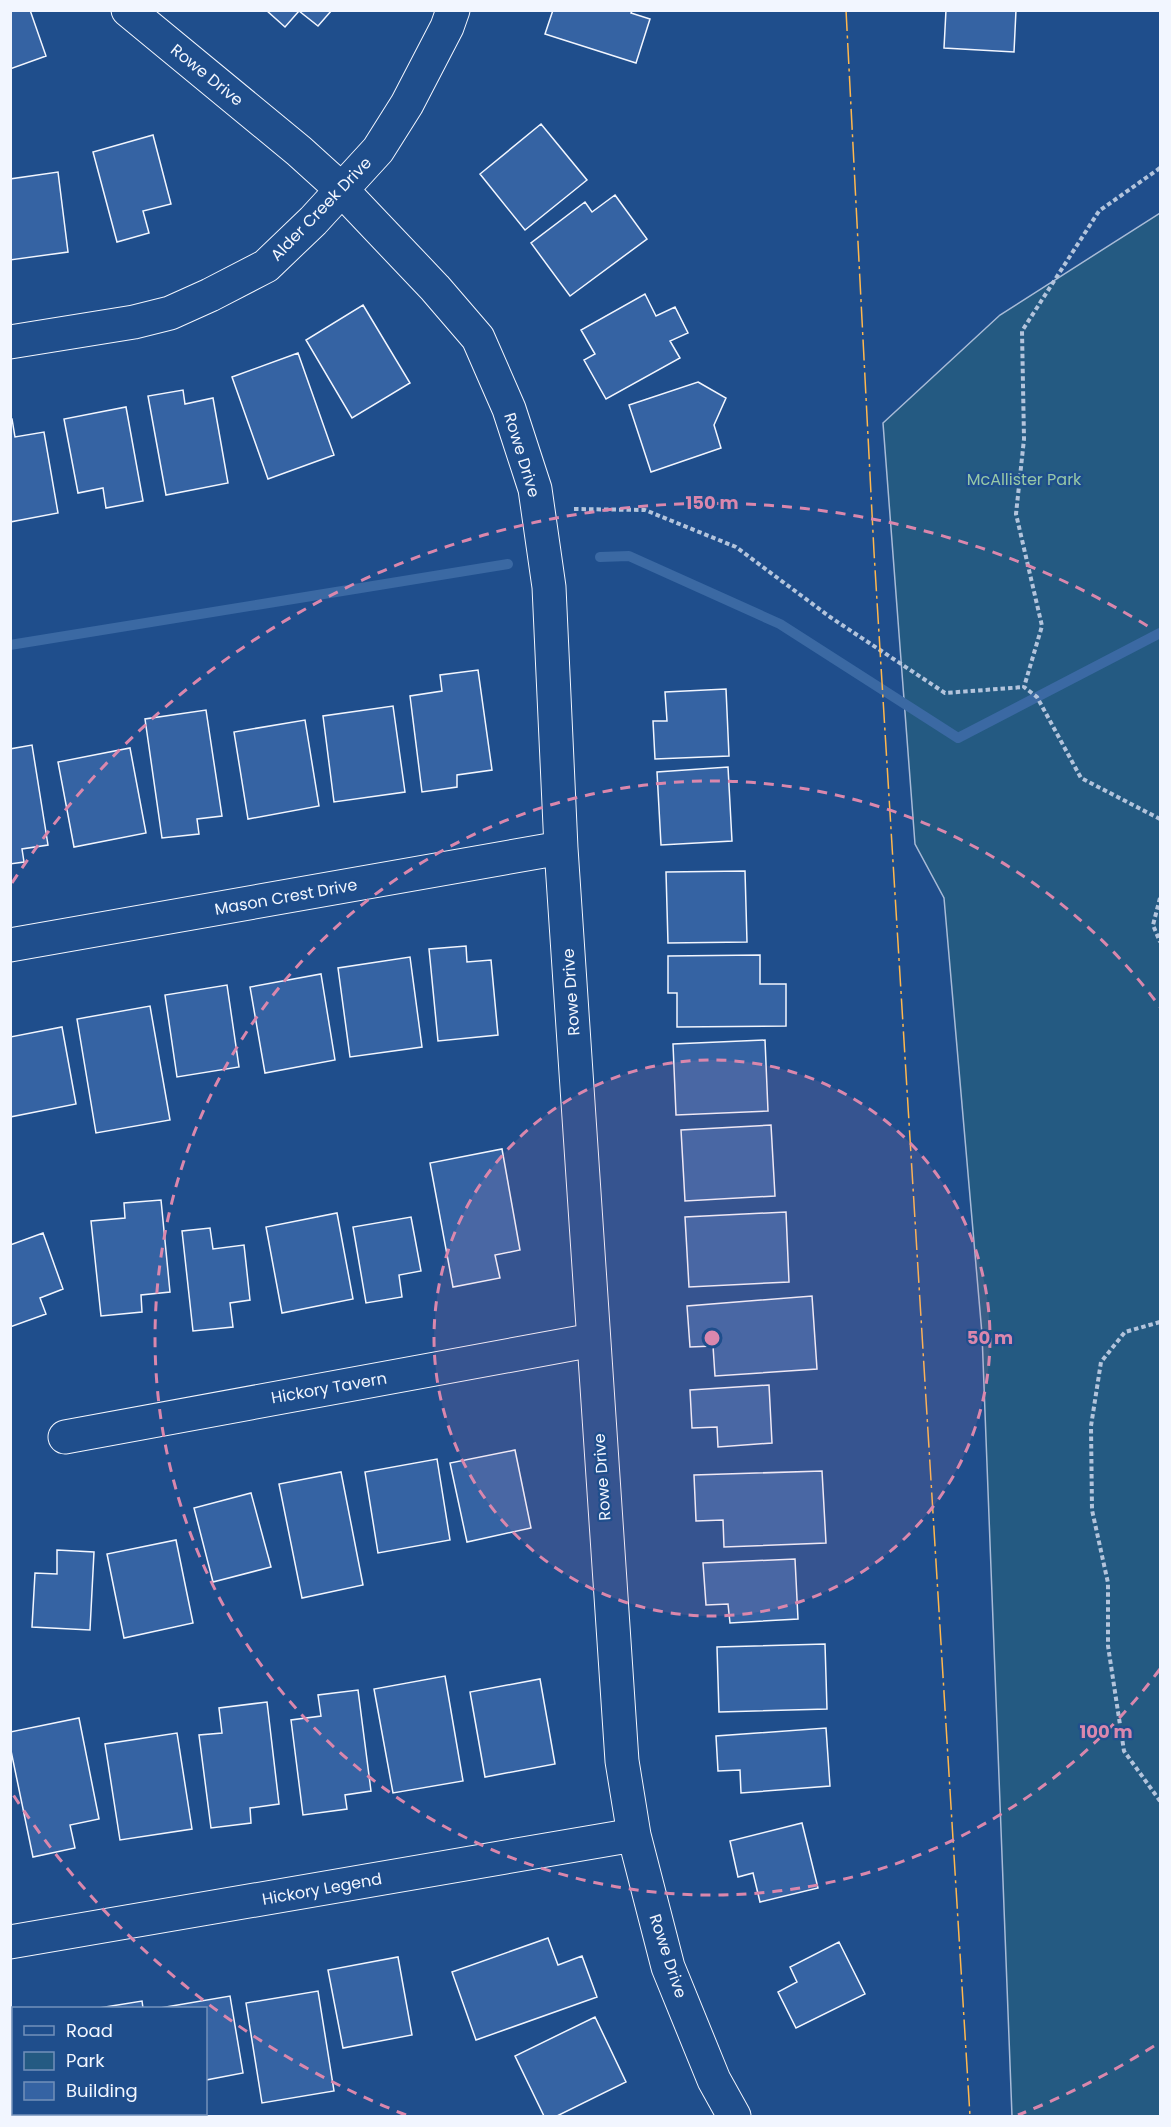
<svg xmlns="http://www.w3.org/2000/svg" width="1171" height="2127" font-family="Poppins,sans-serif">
<rect width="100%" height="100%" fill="#1f4e8c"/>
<path fill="#245a82" stroke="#a8bbd7" stroke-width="1.5" d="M1160,213V2116H1012L982,1334L944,898L915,844L883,423L1000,315Z"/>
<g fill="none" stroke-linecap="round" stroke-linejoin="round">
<path stroke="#3b69a3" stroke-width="10" d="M600,557L629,556L780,624L958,738L1160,633
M10,645L508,564"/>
</g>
<path fill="#3563a3" stroke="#f2f6ff" stroke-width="1.5" d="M10,10H30L46,56L10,69Z
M266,10H332L318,26L299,11L285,27Z
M553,10H632L631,13L650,19L636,63L545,34Z
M946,10H1016L1014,52L944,48Z
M541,124L587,180L525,230L480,174Z
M153,135L171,204L143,211L149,233L117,242L93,152Z
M58,172L68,252L10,260V179Z
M615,195L647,239L570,296L531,243L585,202L592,212Z
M645,294L656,316L675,307L688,333L670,341L680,358L606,399L584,360L595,354L581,330Z
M363,305L410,383L352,418L306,340Z
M298,353L334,455L268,479L232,377Z
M698,382L726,398L714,425L721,448L651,472L629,405Z
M183,390L185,404L213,398L228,483L166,495L148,396Z
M126,407L143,501L106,508L103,488L78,493L64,419Z
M10,419H12L15,437L44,432L58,513L10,522Z
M478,670L492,770L457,775V787L422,792L410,696L442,691L440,675Z
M726,689L729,756L655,759L653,721H667L665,692Z
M393,706L405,792L334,802L323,716Z
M206,710L222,816L197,819L199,834L162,838L145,719Z
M305,720L319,806L248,819L234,732Z
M32,745L48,845L22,849L24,862L10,864V749Z
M130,748L146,833L74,847L58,762Z
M728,767L732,841L661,845L657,772Z
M745,871L747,942L668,943L666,872Z
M466,946L467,962L491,960L498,1035L438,1041L429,949Z
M760,955V984H786V1026L677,1027V993H668V956Z
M410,957L422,1047L350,1057L338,968Z
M321,974L335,1060L265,1073L250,987Z
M227,985L239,1067L177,1077L165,995Z
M150,1006L170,1120L96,1133L77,1019Z
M62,1027L76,1104L10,1117V1037Z
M765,1040L768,1111L676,1115L673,1044Z
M771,1125L775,1196L685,1201L681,1130Z
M502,1149L520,1250L495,1255L500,1278L453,1287L430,1163Z
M161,1200L170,1292L141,1295L142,1312L101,1316L91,1221L125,1218L124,1203Z
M786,1212L789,1282L689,1287L685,1217Z
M337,1213L353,1299L282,1313L266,1227Z
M411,1217L421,1271L399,1275L402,1297L366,1303L353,1227Z
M210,1228L213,1249L244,1245L250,1300L230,1303L233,1327L193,1331L182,1231Z
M43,1233L63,1289L40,1298L46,1314L10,1327V1245Z
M812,1296L817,1369L715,1376L713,1346L690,1347L687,1306Z
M769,1385L772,1443L718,1447L717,1427L692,1428L690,1390Z
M515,1450L531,1528L467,1542L450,1463Z
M437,1459L450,1540L378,1553L365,1472Z
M822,1471L826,1543L724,1547L723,1520L696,1521L694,1475Z
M341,1472L363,1585L302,1598L279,1484Z
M251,1493L271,1567L213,1582L194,1508Z
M176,1540L193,1623L124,1638L107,1554Z
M57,1550L94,1552L90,1630L32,1627L35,1573L57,1574Z
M795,1559L798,1619L730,1623L728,1604L706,1605L703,1563Z
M825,1644L827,1709L719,1712L717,1647Z
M445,1676L463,1781L393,1793L374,1689Z
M540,1679L555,1764L485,1777L470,1692Z
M358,1690L371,1791L345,1795L347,1809L303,1815L291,1720L321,1716L318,1695Z
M267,1702L279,1804L250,1808L251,1823L211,1828L199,1735L222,1733L219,1708Z
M79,1718L99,1819L70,1825L75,1848L33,1857L10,1746V1732Z
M826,1728L830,1786L741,1793L740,1770L718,1771L716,1736Z
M177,1733L192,1829L120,1840L105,1744Z
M802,1823L818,1888L760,1902L753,1873L738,1877L730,1841Z
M548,1938L558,1965L582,1956L597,1997L476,2040L452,1972Z
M839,1942L865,1994L796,2028L778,1992L797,1982L790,1967Z
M398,1957L412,2035L343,2048L328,1970Z
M318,1991L334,2091L262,2103L246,2003Z
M230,1996L243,2073L206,2080V2008H160Z
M142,2001L143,2008H99Z
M595,2017L626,2082L557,2116H544L515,2056Z
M14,2023V2105L10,2106V2024Z"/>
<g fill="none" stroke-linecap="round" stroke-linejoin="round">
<g stroke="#f2f6ff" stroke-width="35">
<path id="minor" d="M128,10L299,151L341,189L435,288L478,338L509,409L535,489L549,587L561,848L622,1761L634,1835L668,1967L714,2080L734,2116
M10,342L134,322L170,313L210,295L266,266L313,221L378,150L407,104L447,27L453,10
M10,945L561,848
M65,1437L593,1340
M10,1942L634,1835"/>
</g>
<path stroke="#b3c4dc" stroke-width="4" stroke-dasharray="4.5 3" stroke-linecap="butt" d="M1160,168L1099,211L1022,331L1024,439L1016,514L1042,626L1024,687L1037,697L1081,778L1160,819
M574,509L645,510L736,547L830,617L945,693L1024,687
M1160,898L1153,925L1160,942
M1160,1322L1125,1332L1101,1362L1091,1426L1092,1510L1108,1583V1646L1124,1751L1160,1801"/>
<use href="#minor" stroke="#1f4e8c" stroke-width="33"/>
<path stroke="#ffb74d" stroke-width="1.5" stroke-dasharray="21 4.5 3 4.5" stroke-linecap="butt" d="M846,10L874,552L970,2116"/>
</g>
<circle cx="712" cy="1338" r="278" fill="#da87ad" fill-opacity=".12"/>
<g fill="none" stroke="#da87ad" stroke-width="3" stroke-dasharray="10 8">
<circle cx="712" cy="1338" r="278"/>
<path d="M1160 1669A557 557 0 1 1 1160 1007"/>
<path d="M1154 2046A835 835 0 0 1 1018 2115M406 2115A835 835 0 0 1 12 1793M12 883A835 835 0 0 1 1154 630"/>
</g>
<g text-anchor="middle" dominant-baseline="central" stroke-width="4.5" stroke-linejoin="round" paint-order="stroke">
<g font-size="16" fill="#f2f6ff" stroke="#1f4e8c">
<text transform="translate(207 75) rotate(39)">Rowe Drive</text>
<text transform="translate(321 209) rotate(-46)">Alder Creek Drive</text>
<text transform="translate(522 455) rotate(73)">Rowe Drive</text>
<text transform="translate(286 897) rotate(-10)">Mason Crest Drive</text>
<text transform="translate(571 992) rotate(-94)">Rowe Drive</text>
<text transform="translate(329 1388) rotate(-10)">Hickory Tavern</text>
<text transform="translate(602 1477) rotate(-94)">Rowe Drive</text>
<text transform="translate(322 1889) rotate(-10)">Hickory Legend</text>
<text transform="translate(668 1956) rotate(72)">Rowe Drive</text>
</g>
<g font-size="16" fill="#97c8a6" stroke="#1f4e8c">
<text x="1024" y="479">McAllister Park</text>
</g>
</g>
<circle cx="712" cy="1338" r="9" fill="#da87ad" stroke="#1f4e8c" stroke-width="3"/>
<g font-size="18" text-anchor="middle" font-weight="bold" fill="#da87ad" stroke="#1f4e8c" stroke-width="4.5" stroke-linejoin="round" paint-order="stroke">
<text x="712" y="509">150 m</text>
<text x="990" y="1344">50 m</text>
<text x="1106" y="1738">100 m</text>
</g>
<rect width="1171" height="2127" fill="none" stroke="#f2f6ff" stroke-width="24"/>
<rect x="12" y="2007" width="195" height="108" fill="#1f4e8c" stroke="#7391ba" stroke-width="1.5"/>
<rect x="24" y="2026" width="30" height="9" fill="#1f4e8c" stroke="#7391ba" stroke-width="1.5"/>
<text x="66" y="2037" font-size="18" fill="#f2f6ff">Road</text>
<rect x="24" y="2052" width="30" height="18" fill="#245a82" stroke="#7391ba" stroke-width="1.5"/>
<text x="66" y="2067" font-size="18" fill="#f2f6ff">Park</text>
<rect x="24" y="2082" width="30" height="18" fill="#3563a3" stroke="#7391ba" stroke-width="1.5"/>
<text x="66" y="2097" font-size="18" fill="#f2f6ff">Building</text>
</svg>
